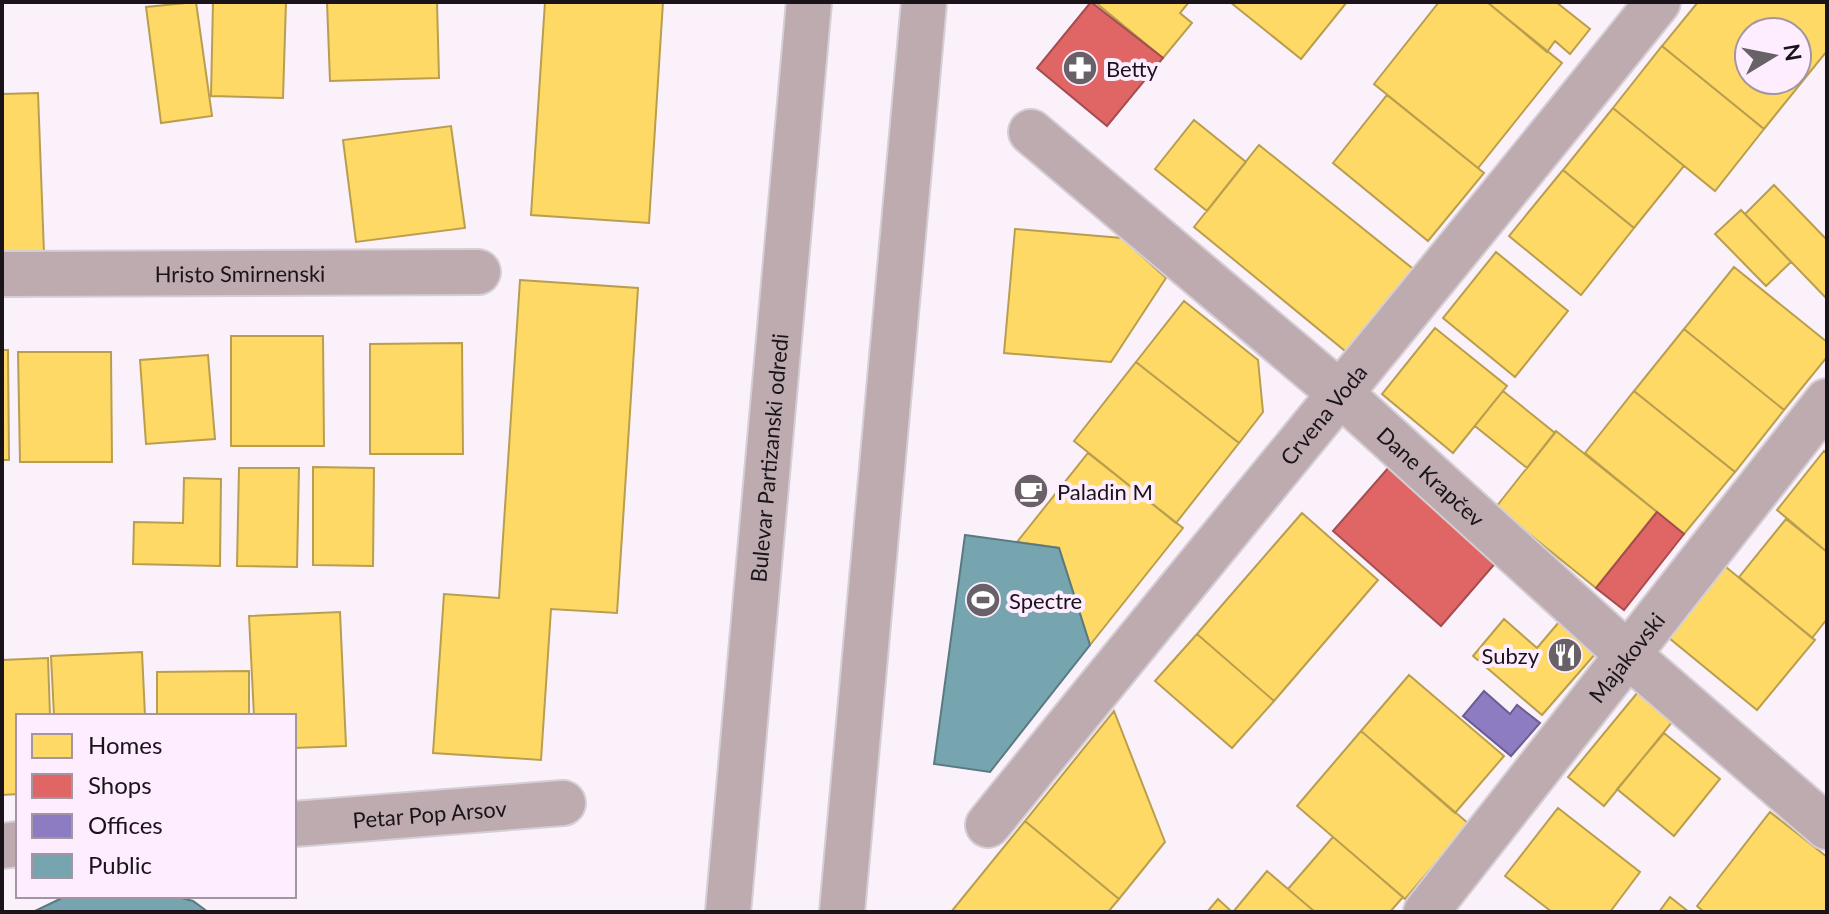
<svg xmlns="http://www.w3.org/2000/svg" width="1829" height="914" font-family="Lato,sans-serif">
<rect width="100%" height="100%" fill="#faf1fa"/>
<path fill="#ffd966" stroke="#ba9e4f" stroke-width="2" fill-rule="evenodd" d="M196,2L212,116L161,123L146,7Z
M213,2H286L283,98L211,96Z
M327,2H437L439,78L330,81Z
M545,2H663L649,223L531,215Z
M1095,2H1189L1180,13L1192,23L1163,58Z
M1230,2H1347L1301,59Z
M1439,2H1487L1562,63L1478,168L1374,84Z
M1487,2H1556L1590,29L1570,54L1555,41L1547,52Z
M1698,2H1827V51L1764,129L1662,46ZM1749,32H1797V80H1749Z
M1662,46L1764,129L1715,191L1613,108Z
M38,93L44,253L2,255V94Z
M1387,95L1484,173L1428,241L1333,163Z
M1613,108L1684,166L1634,228L1563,170Z
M1194,120L1246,162L1207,211L1155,169Z
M451,126L465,228L356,242L343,140Z
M1259,145L1417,272L1350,355L1194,227Z
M1563,170L1634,228L1581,295L1509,236Z
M1774,185L1827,240V299L1745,214Z
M1741,210L1791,262L1766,286L1715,234Z
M1015,229L1122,238L1166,278L1111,362L1004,353Z
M1496,252L1568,311L1515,377L1443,318Z
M1734,267L1827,342V357L1784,410L1684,329Z
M520,280L638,288L617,613L551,609L541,760L433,753L444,594L499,598Z
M1184,301L1258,360L1263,412L1239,443L1136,362Z
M1435,328L1507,386L1453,453L1382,394Z
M1684,329L1784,410L1735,472L1634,391Z
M231,336H323L324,446H231Z
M462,343L463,454H370V344Z
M2,350H8L9,460H2Z
M18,352H111L112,462H20Z
M208,355L215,439L146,444L140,360Z
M1136,362L1239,443L1176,523L1074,441Z
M1503,391L1555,433L1527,468L1475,426Z
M1634,391L1735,472L1684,534L1585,453Z
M1556,431L1657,512L1596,588L1496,507Z
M1824,451L1827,454V552L1777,510Z
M1088,453L1183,528L1090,645L1059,548L1017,542Z
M313,467L374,468L373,566L313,565Z
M239,468H299L297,567L237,566Z
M184,478L221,479L220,566L133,564L134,522L183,523Z
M1302,513L1378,580L1274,701L1197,634Z
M1786,519L1827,552V619L1812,638L1739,577Z
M1721,563L1815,640L1757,710L1663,633Z
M340,612L346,746L294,748V716H254L249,616Z
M1504,619L1537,648L1559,622L1596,653L1542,715L1473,656Z
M1197,634L1274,701L1232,748L1155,681Z
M142,652L145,716H54L51,656Z
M48,658L50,716H18V794L2,795V660Z
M249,671V716H157V672Z
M1409,675L1504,756L1455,813L1361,731Z
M1638,692L1673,721L1604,806L1568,777Z
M1114,711L1165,842L1119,899L1025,821Z
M1361,731L1469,824L1405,899L1297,806Z
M1664,733L1720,779L1674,836L1617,789Z
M1558,808L1640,872L1610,912H1552L1505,876Z
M1770,812L1827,857V912H1704L1697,906Z
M1025,821L1119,899L1108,912H951Z
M1333,837L1403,897L1390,912H1315L1288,889Z
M1267,871L1288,889L1315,912H1233Z
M1670,897L1689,912H1659Z
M1218,899L1232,912H1233H1207Z"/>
<path fill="#e06666" stroke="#a54d4f" stroke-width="2" d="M1091,2L1163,58L1107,126L1037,68Z
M1390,466L1498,560L1441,626L1333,531Z
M1657,512L1684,534L1624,610L1596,588Z"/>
<path fill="#8e7cc3" stroke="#6b5d90" stroke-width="2" d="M1484,691L1510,714L1517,705L1540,723L1511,756L1463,716Z"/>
<path fill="#76a5af" stroke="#5a7a82" stroke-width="2" d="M965,535L1059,548L1090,645L990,772L934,764Z
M66,896H174L193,901L208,912H33Z"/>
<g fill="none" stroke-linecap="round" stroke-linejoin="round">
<g stroke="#d5ced5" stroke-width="48">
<g id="minor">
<path id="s1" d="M1031,132L1342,395L1626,653L1827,827"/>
<path id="s2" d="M2,274L478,272"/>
<path id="s3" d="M294,824L563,803"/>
<path id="s4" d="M988,825C1210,550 1437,278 1658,2"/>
<path d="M2,846L18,844"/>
<path id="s5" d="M728,912L809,2"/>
<path d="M842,912L924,2"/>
<path id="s6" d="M1426,912L1827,401"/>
</g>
</g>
<use href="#minor" stroke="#bdabb0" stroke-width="44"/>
</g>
<defs>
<g id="pharmacy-disc" transform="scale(1.8)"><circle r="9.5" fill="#686168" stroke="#fdedfe"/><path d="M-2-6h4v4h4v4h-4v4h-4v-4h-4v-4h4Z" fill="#fff"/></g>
<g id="cafe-disc" transform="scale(1.8)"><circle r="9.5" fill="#686168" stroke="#fdedfe"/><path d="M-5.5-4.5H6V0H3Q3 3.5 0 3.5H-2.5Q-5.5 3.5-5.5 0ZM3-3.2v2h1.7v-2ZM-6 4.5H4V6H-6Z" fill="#fff"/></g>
<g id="stadium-disc" transform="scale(1.8)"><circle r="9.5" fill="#686168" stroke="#fdedfe"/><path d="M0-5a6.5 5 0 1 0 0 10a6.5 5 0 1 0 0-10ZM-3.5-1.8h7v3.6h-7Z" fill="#fff"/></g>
<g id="restaurant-disc" transform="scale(1.8)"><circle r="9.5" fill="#686168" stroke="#fdedfe"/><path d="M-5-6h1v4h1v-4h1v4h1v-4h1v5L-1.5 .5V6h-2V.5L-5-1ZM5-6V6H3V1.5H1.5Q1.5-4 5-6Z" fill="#fff"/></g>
</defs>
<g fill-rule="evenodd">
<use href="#pharmacy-disc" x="1080" y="68"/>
<use href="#cafe-disc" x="1031" y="491"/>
<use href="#stadium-disc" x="983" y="600"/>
<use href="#restaurant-disc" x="1565" y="655"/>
</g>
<g text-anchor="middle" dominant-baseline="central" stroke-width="8" stroke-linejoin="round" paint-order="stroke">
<g font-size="22" fill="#1a141a" stroke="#fdedfe" text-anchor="start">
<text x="1106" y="68">Betty</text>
<text x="1057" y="491">Paladin M</text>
<text x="1009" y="600">Spectre</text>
<text x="1539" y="655" text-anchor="end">Subzy</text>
</g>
<g font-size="22" fill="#1a141a" stroke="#fdedfe">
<text stroke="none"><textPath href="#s2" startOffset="238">Hristo Smirnenski</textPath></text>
<text stroke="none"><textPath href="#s4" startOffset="530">Crvena Voda</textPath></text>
<text stroke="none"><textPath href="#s5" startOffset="456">Bulevar Partizanski odredi</textPath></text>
<text stroke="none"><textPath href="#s1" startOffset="528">Dane Krapčev</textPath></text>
<text stroke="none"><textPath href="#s6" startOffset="324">Majakovski</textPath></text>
<text stroke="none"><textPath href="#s3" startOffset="136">Petar Pop Arsov</textPath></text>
</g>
</g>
<rect width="1829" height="914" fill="none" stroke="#1a141a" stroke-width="8"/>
<rect x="16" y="714" width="280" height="184" fill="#fdedfe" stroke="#a296a3" stroke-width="2"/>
<rect x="32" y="734" width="40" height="24" fill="#ffd966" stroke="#a296a3" stroke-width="2"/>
<text x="88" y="754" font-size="24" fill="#1a141a">Homes</text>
<rect x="32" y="774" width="40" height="24" fill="#e06666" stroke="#a296a3" stroke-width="2"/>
<text x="88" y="794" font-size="24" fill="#1a141a">Shops</text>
<rect x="32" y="814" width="40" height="24" fill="#8e7cc3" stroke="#a296a3" stroke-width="2"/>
<text x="88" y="834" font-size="24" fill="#1a141a">Offices</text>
<rect x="32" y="854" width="40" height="24" fill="#76a5af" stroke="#a296a3" stroke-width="2"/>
<text x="88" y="874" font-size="24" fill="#1a141a">Public</text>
<g transform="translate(1773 56) rotate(80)"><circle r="38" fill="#fdedfe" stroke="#a296a3" stroke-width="2"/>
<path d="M0-6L14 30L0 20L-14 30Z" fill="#686168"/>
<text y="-12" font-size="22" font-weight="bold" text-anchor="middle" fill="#1a141a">N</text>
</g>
</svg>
